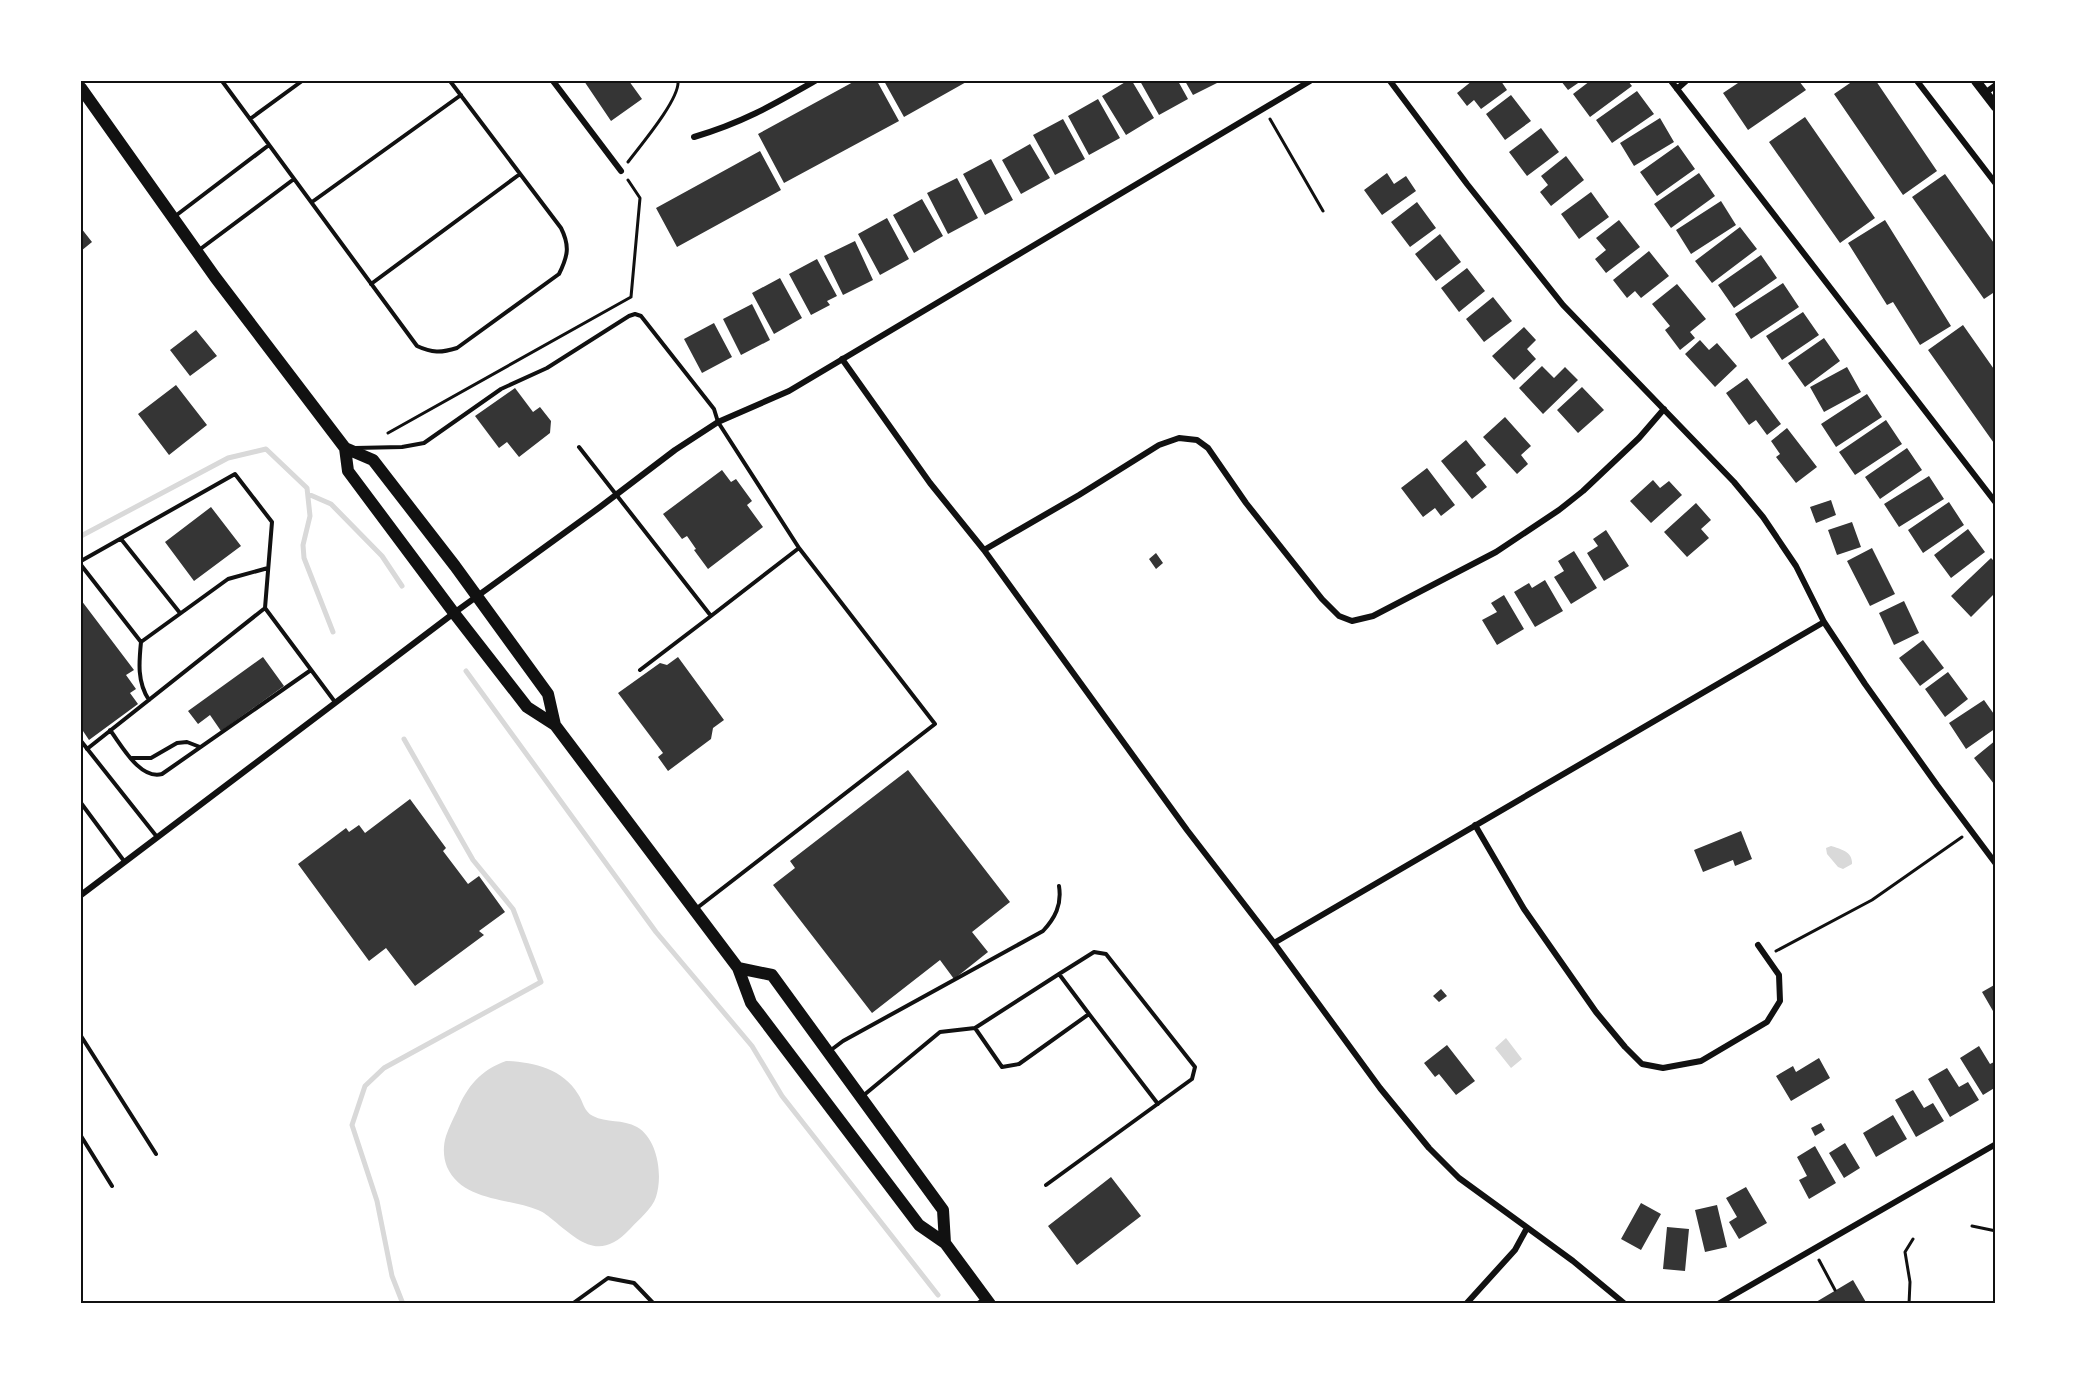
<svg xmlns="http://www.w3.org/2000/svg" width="2077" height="1385" font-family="'Fira Sans Condensed',sans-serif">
<rect width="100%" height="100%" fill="#fff"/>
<path fill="#d9d9d9" d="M1831,846C1841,849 1853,852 1852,864L1843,869L1838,867L1827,854L1826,848Z
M1506,1038L1522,1059L1511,1068L1495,1048Z
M506,1061C533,1062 563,1069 578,1094C583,1101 584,1112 593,1116C606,1123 623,1119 637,1127C658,1139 663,1176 656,1197C652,1209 639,1219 630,1229C600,1261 581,1243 553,1220C549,1217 544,1212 538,1210C508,1198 462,1201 447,1167C443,1157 443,1146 446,1136C449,1127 453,1119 457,1111C467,1086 481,1070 506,1061Z"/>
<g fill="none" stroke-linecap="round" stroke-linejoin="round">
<path stroke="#d9d9d9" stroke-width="5" d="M308,494L331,504L382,556L402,586
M81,536L228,458L266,449L307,488L310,516L303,545L304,558L333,632
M466,671L656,932L752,1046L782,1096L938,1295
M403,1304L392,1276L377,1201L352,1125L365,1086L384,1068L541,982L513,909L473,860L404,739"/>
</g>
<path fill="#353535" d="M584,81H629L642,99L611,121Z
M855,81H877L899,121L784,183L758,134Z
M884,81H968L904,117Z
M1127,81H1132L1154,118L1126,135L1102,96Z
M1140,81H1178L1188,99L1159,115Z
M1185,81H1221L1193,95Z
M1472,81H1501L1507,90L1481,109L1474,100L1467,106L1457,93Z
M1561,81H1581L1568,90Z
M1590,81H1628L1632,86L1590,117L1573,94Z
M1741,81H1799L1806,90L1748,130L1723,93Z
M1853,81H1876L1937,171L1903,195L1834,94Z
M1637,91L1654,114L1612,143L1596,120Z
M1511,95L1531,121L1505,140L1486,114Z
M1098,99L1120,138L1089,155L1068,116Z
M1805,117L1875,218L1840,243L1769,142Z
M1660,118L1674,142L1634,166L1620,143Z
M1063,119L1085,159L1055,175L1033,135Z
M1541,128L1559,152L1527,176L1509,152Z
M1030,144L1050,178L1021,194L1002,160Z
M1678,145L1695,169L1657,196L1640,172Z
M760,151L781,190L677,247L656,208Z
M1566,156L1584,180L1551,206L1540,192L1548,185L1541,176Z
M991,159L1013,200L985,215L963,174Z
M1387,173L1394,184L1406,176L1416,191L1382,215L1364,190Z
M1699,173L1715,196L1671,228L1654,204Z
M1945,174L1996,246V291L1984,299L1912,197Z
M957,178L978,218L948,234L927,193Z
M1591,192L1609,217L1579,239L1561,214Z
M922,199L943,236L914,253L893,215Z
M1721,201L1736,225L1691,254L1676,230Z
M1417,202L1436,228L1410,247L1391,222Z
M887,218L909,259L880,275L858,234Z
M1619,220L1640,247L1606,273L1595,259L1606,250L1596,238Z
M1885,220L1951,326L1920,345L1893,302L1887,305L1848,243Z
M1740,227L1757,249L1712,283L1695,261Z
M81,228L92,242L81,251Z
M1440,234L1461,262L1436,281L1415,254Z
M855,241L873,280L843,295L824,256Z
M1649,251L1669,276L1641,298L1635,291L1627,298L1613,280Z
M1761,255L1777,278L1734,308L1718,285Z
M817,259L837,296L827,301L830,305L811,315L789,274Z
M1467,268L1485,291L1459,312L1441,288Z
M780,278L802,318L774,334L752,293Z
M1783,283L1799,307L1751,339L1735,314Z
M1677,284L1706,319L1690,332L1695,338L1680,350L1665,330L1670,326L1652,304Z
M1493,297L1512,321L1484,342L1466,319Z
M752,304L770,340L741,355L723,319Z
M1803,312L1819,335L1782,360L1766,336Z
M714,323L732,357L702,373L684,339Z
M1963,325L1996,372V446L1928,350Z
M1524,327L1536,340L1527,349L1536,359L1514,380L1492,356Z
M196,330L217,356L190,376L170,350Z
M1824,338L1840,361L1805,387L1788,363Z
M1700,340L1709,350L1717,343L1737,366L1715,387L1685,354Z
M1542,366L1554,378L1565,367L1578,380L1543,414L1519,388Z
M1847,367L1861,392L1824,412L1810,387Z
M1747,378L1781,424L1767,435L1756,420L1749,425L1726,393Z
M176,385L207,425L169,455L138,414Z
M1582,387L1604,410L1578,433L1557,410Z
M515,388L533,412L540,407L551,421L550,433L519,457L507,442L499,448L475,416Z
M1867,394L1882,417L1836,447L1821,424Z
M1505,417L1531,446L1521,455L1528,464L1517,474L1483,437Z
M1886,420L1902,444L1855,475L1839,452Z
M1787,428L1817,467L1796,483L1776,457L1780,454L1771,441Z
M1466,440L1486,465L1476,473L1487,487L1472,499L1441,461Z
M1907,448L1922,470L1880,499L1865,477Z
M1427,468L1455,505L1441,516L1435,508L1423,517L1401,488Z
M722,470L731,482L736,479L752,501L747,505L763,527L708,569L694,550L696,549L687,536L682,539L663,514Z
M1929,476L1944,499L1899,527L1884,504Z
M1653,480L1660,488L1669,481L1682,495L1651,523L1630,501Z
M1831,500L1836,515L1816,523L1810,507Z
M1949,502L1964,525L1923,553L1908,530Z
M1696,503L1711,520L1701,529L1709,538L1687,557L1664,532Z
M211,507L241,546L194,581L165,542Z
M1852,522L1861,547L1837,555L1828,530Z
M1968,529L1985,552L1951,578L1934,555Z
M1606,530L1629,566L1604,581L1587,553L1598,546L1593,539Z
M1872,548L1895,594L1870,606L1847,561Z
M1574,551L1597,588L1571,604L1554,577L1564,571L1558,561Z
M1156,553L1163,563L1156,569L1149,559Z
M1991,558L1996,563V592L1971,617L1951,596Z
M1545,580L1563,611L1535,627L1514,592L1529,583L1532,588Z
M1504,595L1524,629L1497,645L1482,620L1497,612L1491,603Z
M81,600L134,670L126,675L136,689L130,693L138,704L89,740L81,728Z
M1904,601L1919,633L1894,645L1879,613Z
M1923,640L1944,668L1920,686L1899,658Z
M263,657L284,686L221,731L210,715L198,724L188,711Z
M678,657L724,720L713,728L711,739L668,771L658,757L663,753L618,693L660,663L667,665Z
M1948,672L1968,699L1945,717L1925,689Z
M1984,700L1996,717V728L1966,749L1949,723Z
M1996,740V782L1994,784L1974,758Z
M908,770L1010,902L972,932L988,952L954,979L940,960L872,1013L773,885L795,868L790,861Z
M410,799L446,848L443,851L468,884L479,876L505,912L479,931L484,935L415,986L386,948L369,961L298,864L346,828L349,832L359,825L365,833Z
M1741,831L1752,859L1735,866L1733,860L1703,872L1694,850Z
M1996,984V1009L1993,1011L1982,992Z
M1441,989L1447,996L1439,1002L1433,996Z
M1447,1045L1475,1081L1456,1095L1439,1074L1435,1077L1424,1063Z
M1979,1046L1990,1064L1996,1061V1087L1983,1095L1960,1058Z
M1819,1058L1830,1078L1791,1101L1776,1076L1793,1066L1796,1072Z
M1947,1068L1959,1087L1968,1082L1979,1100L1950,1117L1928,1079Z
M1913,1090L1924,1108L1933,1103L1944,1121L1916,1137L1895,1100Z
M1893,1115L1907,1139L1876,1157L1863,1133Z
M1821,1123L1825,1130L1815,1136L1811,1128Z
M1845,1143L1860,1168L1844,1178L1829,1153Z
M1815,1146L1836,1183L1809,1199L1799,1180L1807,1176L1797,1157Z
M1111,1177L1141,1216L1077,1265L1048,1226Z
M1746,1187L1767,1223L1739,1239L1729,1222L1737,1217L1726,1198Z
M1641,1203L1661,1214L1641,1250L1621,1239Z
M1717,1205L1727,1247L1705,1252L1695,1210Z
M1667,1227L1689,1229L1685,1271L1663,1269Z
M1853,1280L1867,1304H1817L1816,1302Z"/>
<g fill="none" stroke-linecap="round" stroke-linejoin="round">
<path stroke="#111" stroke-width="3" d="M1270,119L1323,211
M628,162C640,146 680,99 678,81
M388,433L631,297L640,198L628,180
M1776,951L1872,900L1962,837
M1972,1226L1996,1231
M1819,1260L1835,1290
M1909,1304L1910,1282L1905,1252L1913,1239"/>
<path stroke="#111" stroke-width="4" d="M222,81L417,346C432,353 441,353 457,348L559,274C568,256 570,246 561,228L450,81
M250,119L302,81
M312,202L461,95
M174,217L269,145
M199,250L294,179
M371,284L520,174
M579,447L711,616L799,548L935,724L697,908
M355,448L402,447L424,443L501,389L547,368L629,316L635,314L641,316L714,409L718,422L799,548
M121,539L180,613
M81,561L235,474L272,522L265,608L335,702
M81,565L141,642L228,579L268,568
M141,642C139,662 137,682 149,700
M640,670L711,616
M110,730C122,746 140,780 162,774L311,670
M81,741L157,837
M87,749L265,608
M132,758H151L177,743L187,742L200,747
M81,803L124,861
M1089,1014L1158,1104
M81,1036L156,1154
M831,1050L843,1041L1043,931C1055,918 1062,905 1059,886
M864,1095L940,1032L975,1028L1002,1067L1019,1064L1089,1014L1059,974L975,1028
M81,1136L112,1186
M1046,1185L1192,1079L1195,1067L1106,954L1094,952L1059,974
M572,1304L608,1278L634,1283L654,1304
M976,1304L985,1299"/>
<path stroke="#111" stroke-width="6" d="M553,81L621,171
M1390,81L1467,184L1563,305L1734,482L1763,517L1796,566L1824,622L1865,684L1937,785L1996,864
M1671,81L1996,503
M1917,81L1996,184
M1677,89L1686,81
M1985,93L1996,85
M694,137C742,123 773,105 815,81
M842,359L930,483L984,550L1187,830L1274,943L1380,1088L1429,1148L1459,1178L1573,1261L1625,1304
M984,550L1079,495L1159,445L1179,438L1197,440L1208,448L1246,503L1322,599L1339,616L1352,621L1373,616L1496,552L1559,510L1583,491L1639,438L1664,409
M1475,825L1524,909L1596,1012L1625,1047L1642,1064L1663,1068L1701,1061L1767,1022L1780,1001L1779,975L1758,945
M81,895L454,613L600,507L675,450L718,422L789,391L1310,81
M1274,943L1824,622
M1466,1304L1515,1250L1527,1228
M1718,1304L1996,1144"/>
<path stroke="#111" stroke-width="10" d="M1976,81L1996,107"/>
<path stroke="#111" stroke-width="12" d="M81,88L215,277L345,448L373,460L455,566L548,694L555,725
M345,448L348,471L454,613L527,707L555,725L738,968L751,1003L919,1225L945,1243L990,1304
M738,968L772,975L943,1210L945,1243"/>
</g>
<rect width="2077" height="1385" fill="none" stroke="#ffffff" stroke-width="165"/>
<rect x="82" y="82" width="1912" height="1220" fill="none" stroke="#111" stroke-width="2"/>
</svg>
